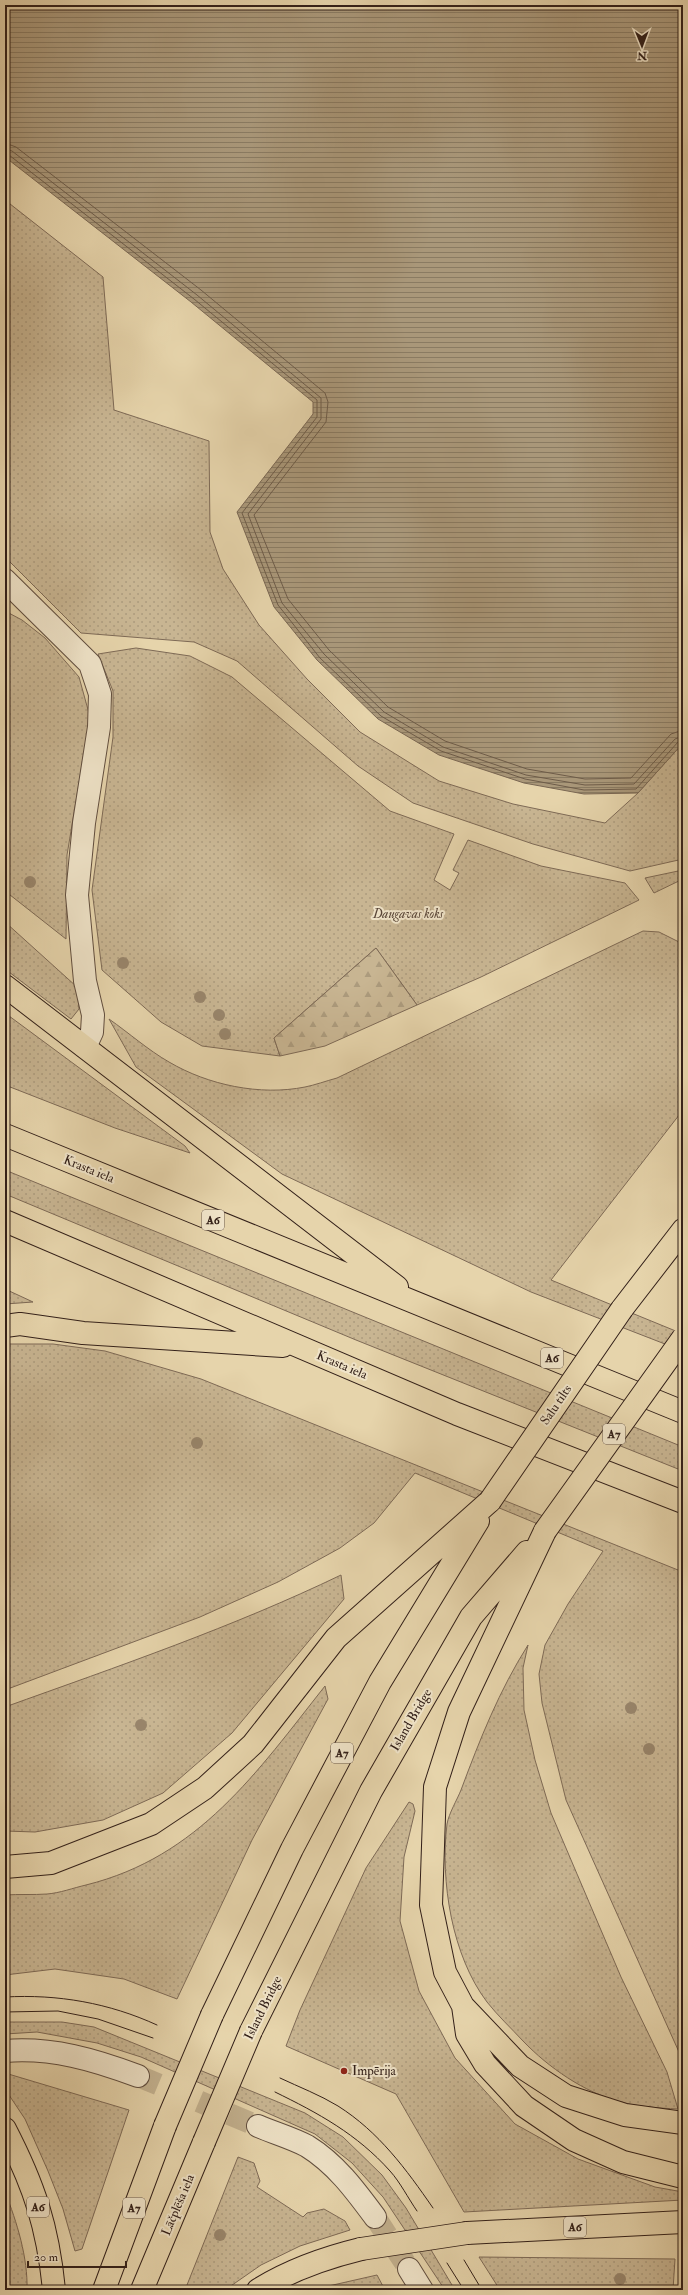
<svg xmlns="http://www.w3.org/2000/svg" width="688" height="2295" font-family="'IM FELL Double Pica',serif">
<defs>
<pattern id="grass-dots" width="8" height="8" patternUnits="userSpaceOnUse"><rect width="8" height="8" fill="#c8b592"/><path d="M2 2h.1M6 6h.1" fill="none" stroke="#ac9b7d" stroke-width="1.8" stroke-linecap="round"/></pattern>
<pattern id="forest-firs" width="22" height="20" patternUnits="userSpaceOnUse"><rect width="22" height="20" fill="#c8b592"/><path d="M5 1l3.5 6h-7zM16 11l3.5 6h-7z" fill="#ac9b7d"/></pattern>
<pattern id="water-rules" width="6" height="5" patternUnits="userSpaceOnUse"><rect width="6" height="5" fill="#a99779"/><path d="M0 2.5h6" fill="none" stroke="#8a7b62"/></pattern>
</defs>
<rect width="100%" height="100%" fill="#e6d4ab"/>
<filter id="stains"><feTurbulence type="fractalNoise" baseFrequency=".005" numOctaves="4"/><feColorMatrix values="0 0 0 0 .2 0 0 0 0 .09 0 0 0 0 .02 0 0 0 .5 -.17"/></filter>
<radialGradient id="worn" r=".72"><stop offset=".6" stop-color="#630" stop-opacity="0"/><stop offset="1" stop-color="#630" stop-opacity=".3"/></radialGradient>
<path fill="url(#grass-dots)" stroke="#7e6a56" d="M5,200L103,277L114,410L209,441L210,532L223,569L259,625L307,679L360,732L439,781L513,804L605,823L638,793L683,743V859L630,871L533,844L413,803L358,766L237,661L194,642L81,633L5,557Z
M5,611L22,620L45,638L79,677L90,717L67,855L66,939L5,891Z
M136,648L190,656L232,677L390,811L454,834L434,880L450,890L459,873L453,870L468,840L541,866L625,883L639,900L481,977L417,1005L376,948L274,1038L280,1056L202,1046L161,1022L102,970L92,890L113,737V691L98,654Z
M683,870V879L654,893L645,878Z
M5,922L77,987L79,1009L71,1019L5,969Z
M643,931L659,932L683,944V1110L551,1280L683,1334V1351L531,1292L282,1174L136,1067L109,1019C129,1033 148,1050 169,1062C208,1085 260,1096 305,1087C315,1085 326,1081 337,1078Z
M5,1013L185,1146L190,1153L115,1128L5,1085Z
M5,1170L683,1447V1471L356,1340L5,1194Z
M5,1289L33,1302L5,1304Z
M5,1344H53L105,1351L201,1379L683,1572V2061L566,1800L542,1703L539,1674L545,1645L568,1604L603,1551L415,1473L374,1523L340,1548L278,1582L200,1617L5,1690Z
M341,1575L344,1599L232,1733L163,1793L103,1820L35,1832L5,1831V1707C119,1666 233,1627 341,1575Z
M528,1645L523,1668L524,1710L535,1760L551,1813L621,1977L667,2072L678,2109C658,2108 640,2107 620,2102C584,2092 549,2068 523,2041C511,2028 498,2016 487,2002C452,1956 440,1881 447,1824C449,1813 457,1800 461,1790C480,1739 499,1691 528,1645Z
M325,1686L328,1699L252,1840L177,1999L124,1979L55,1969L5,1975V1895C19,1894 33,1895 47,1894C60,1893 73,1888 86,1885C199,1857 257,1772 325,1686Z
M409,1802L413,1804L415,1811L404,1857L400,1921L419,1991L455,2058L515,2124L578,2159L655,2187L683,2192V2200L464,2212L396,2094L286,2046L300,2010L366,1868Z
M5,2022H62L94,2027L305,2113L343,2137L382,2175L406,2208L455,2290H445L383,2197L352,2163L315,2134L141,2057L97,2043L37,2032L5,2034Z
M5,2073L129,2110L82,2249L75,2251L63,2209L48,2171L25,2119L5,2089Z
M238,2157L254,2163L260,2181L257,2187L303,2217L307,2213L324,2209L345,2221L350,2230L300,2246L261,2265L225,2290H185Z
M5,2192C17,2222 28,2258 27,2290H5Z
M479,2257L675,2259L673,2290H500Z
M377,2275L385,2290H311Z"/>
<path fill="url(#forest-firs)" stroke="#7e6a56" d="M376,948L417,1005L325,1046L280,1056L274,1038Z"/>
<path fill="url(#water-rules)" stroke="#7a6753" d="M5,5H683V743L638,793L584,794L524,783L439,755L378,719L317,660L274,607L237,512L313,414V402L191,302L5,157Z"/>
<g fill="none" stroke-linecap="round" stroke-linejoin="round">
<path stroke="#6e5c49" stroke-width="1" d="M5,143L16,147L201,290L325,393L328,402L326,422L254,515L288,599L329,650L388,707L445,741L527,769L585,779L631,778L671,734L683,730
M5,149L12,151L197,295L321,398V419L248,514L282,603L324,654L384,712L443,747L526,775L585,785L634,784L675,739L683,736
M5,154L9,155L194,299L317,400V417L242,513L278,605L320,658L381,716L441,751L525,779L584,790L636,789L678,742L683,741"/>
<path stroke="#c2b08e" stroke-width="22" stroke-dasharray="22 11" stroke-linecap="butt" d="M138,2076L258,2126
M375,2217L409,2269"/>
<g stroke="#604d3e" stroke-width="24">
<path id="minor" d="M5,580L90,664L100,694L99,727L84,823L77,895L85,981L93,1015L92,1032L85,1047"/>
</g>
<g stroke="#604d3e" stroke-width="24">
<path id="tertiary" d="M5,2051C52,2047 95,2060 138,2076
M258,2126C274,2133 292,2138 307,2146C336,2164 355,2190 375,2217
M409,2269L422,2290"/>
</g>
<g stroke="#332019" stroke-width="24">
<path id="trunk" d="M5,986L397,1287
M5,1135L683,1412
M5,1221L457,1414L683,1502
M622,1309L683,1230
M5,1326L20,1324L83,1333L283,1346
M545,1531L459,1712L435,1787L431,1905L445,1972L463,2006L520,2066L566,2096L625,2115L683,2123
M5,1867L51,1863L151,1824L205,1788L253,1744L336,1638L490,1501
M463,2006L467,2034L485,2064L524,2106L574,2140L623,2162L683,2177
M212,2015L292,1849L380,1682L478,1521
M251,2031L371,1791L471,1617L527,1552
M5,2129C34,2185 48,2227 54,2290
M467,2233L683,2222
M104,2290L165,2126
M142,2290L204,2142
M258,2290C290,2270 324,2258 361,2249"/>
</g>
<use href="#minor" stroke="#efe3c8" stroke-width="22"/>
<use href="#tertiary" stroke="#efe3c8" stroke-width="22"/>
<use href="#trunk" stroke="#e6d4ab" stroke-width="22"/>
<path stroke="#332019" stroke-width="1" d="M5,1997C58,1994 109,2003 157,2025
M5,2012L58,2011L98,2019L153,2038
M280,2078C299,2087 320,2095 338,2106C379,2132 406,2169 433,2208
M275,2092C318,2113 357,2134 390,2171C400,2182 408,2198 417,2211
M464,2260L482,2290
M447,2263L464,2290"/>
<g stroke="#332019" stroke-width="24" stroke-linecap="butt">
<path id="trunk-bridge" d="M490,1501L622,1309
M545,1531L683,1338
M165,2126L212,2015
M204,2142L251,2031
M361,2249L467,2233"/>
</g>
<use href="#trunk-bridge" stroke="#e6d4ab" stroke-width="22"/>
</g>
<g fill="#98856b">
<circle cx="30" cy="882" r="6"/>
<circle cx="123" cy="963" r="6"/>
<circle cx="200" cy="997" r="6"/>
<circle cx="219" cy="1015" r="6"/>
<circle cx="225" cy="1034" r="6"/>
<circle cx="197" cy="1443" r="6"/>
<circle cx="631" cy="1708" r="6"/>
<circle cx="141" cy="1725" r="6"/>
<circle cx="649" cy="1749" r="6"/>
<circle cx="220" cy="2235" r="6"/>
<circle cx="620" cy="2279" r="6"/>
</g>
<circle fill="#8f2418" stroke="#efe3c8" stroke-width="1.5" cx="344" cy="2071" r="4"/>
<g text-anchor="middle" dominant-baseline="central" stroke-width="4" stroke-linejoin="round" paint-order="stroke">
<g fill="#efe3c8" stroke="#6b5a4e" stroke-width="1">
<rect x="202" y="1210" width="22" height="20" rx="3"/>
<rect x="541" y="1348" width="22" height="20" rx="3"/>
<rect x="603" y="1424" width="22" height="20" rx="3"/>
<rect x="331" y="1743" width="22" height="20" rx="3"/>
<rect x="27" y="2197" width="22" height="20" rx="3"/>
<rect x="123" y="2198" width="22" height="20" rx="3"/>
<rect x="564" y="2217" width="22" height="20" rx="3"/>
</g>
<g font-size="12" font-weight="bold" fill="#332019">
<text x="213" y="1220">A6</text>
<text x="552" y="1358">A6</text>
<text x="614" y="1434">A7</text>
<text x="342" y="1753">A7</text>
<text x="38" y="2207">A6</text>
<text x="134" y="2208">A7</text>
<text x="575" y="2227">A6</text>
</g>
<g font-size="13" font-style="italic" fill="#584537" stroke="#efe3c8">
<text x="408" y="914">Daugavas koks</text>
</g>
<g font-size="13" fill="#332019" stroke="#efe3c8">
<text transform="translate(89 1169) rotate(22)">Krasta iela</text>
<text transform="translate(342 1365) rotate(23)">Krasta iela</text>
<text transform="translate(556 1405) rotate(-56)">Salu tilts</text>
<text transform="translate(411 1720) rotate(-60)">Island Bridge</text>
<text transform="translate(263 2008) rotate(-64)">Island Bridge</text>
<text transform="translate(178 2205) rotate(-67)">Lāčplēša iela</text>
</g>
<g font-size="13" fill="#332019" stroke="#efe3c8" text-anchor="start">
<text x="352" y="2071">Impērija</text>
</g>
</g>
<rect width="688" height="2295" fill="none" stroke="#e6d4ab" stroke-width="20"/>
<rect x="6" y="6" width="676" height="2283" fill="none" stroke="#332019" stroke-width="2"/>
<rect x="10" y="10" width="668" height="2275" fill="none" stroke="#332019"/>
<g transform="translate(642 46) rotate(179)" stroke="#efe3c8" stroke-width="3" paint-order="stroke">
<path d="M0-3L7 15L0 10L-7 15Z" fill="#332019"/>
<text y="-6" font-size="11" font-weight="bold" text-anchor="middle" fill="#332019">N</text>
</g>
<path d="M28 2261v6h98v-6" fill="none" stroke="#332019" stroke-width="2"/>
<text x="34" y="2261" font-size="12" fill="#332019" stroke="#efe3c8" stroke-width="3" paint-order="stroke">20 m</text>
<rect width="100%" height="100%" filter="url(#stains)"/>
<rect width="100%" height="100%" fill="url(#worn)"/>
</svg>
